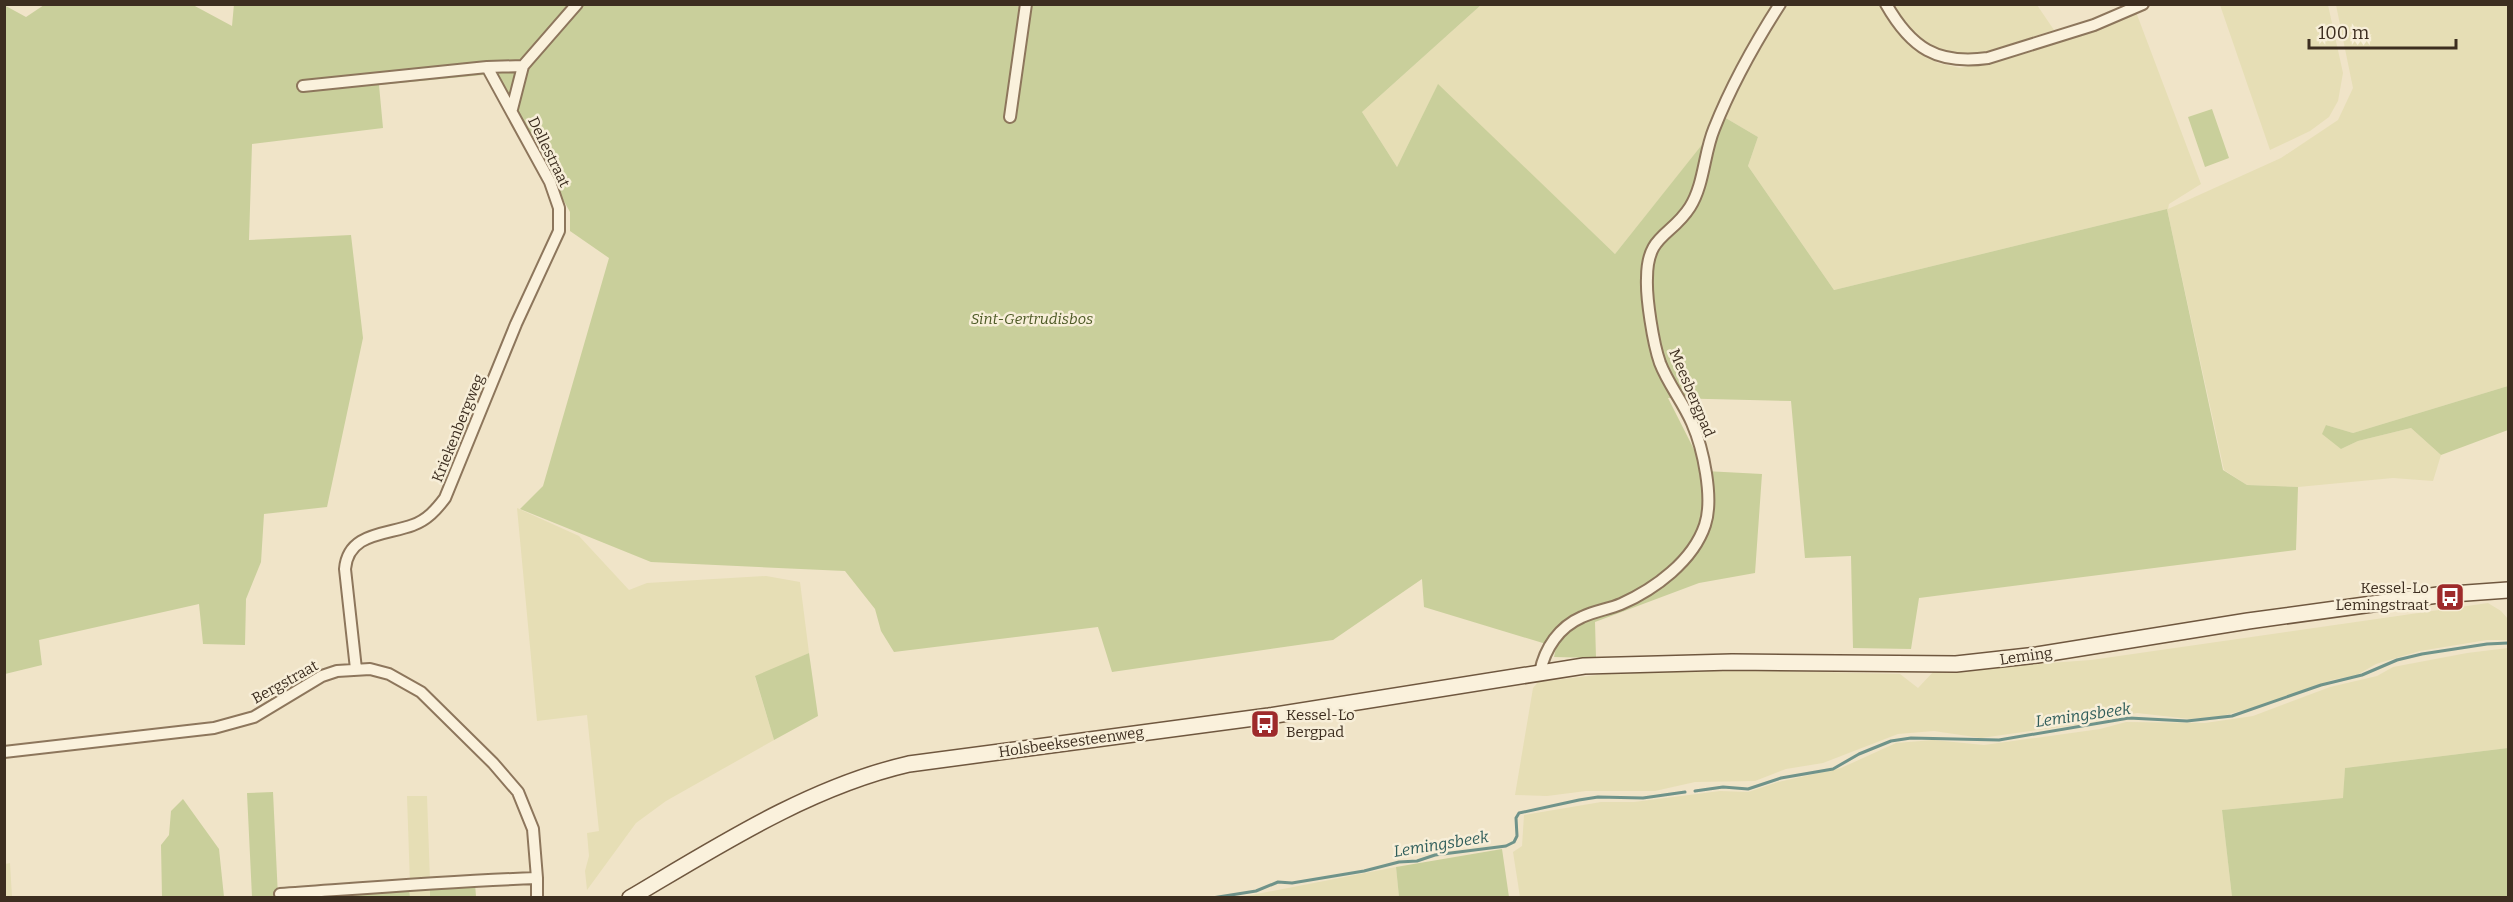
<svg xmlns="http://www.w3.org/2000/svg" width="2513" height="902" font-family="Bitter,serif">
<rect width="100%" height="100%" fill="#f0e4c8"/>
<path fill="#e6deb5" d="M1481,5H1775L1707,139L1615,254L1438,85L1397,167L1362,112Z
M1787,5H1882L1908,44L1938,63L1960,68L1991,61L2136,12L2201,184L2169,204L2168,209L2281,158L2338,120L2353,88L2336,5H2508V386L2353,433L2326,425L2341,449L2358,441L2411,428L2441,455L2433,481L2393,478L2298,487L2247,485L2224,470L2167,209L1834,290L1748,166L1758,137L1724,117L1765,39Z
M1892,5H2037L2054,30L1976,55L1964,56L1938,52L1908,31Z
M2220,5H2328L2343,73L2338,101L2329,117L2310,131L2270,150Z
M517,508L579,536L629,590L647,583L766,576L800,582L809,653L755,677L774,740L666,801L636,823L587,890L585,871L589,856L587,833L599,831L587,715L537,721Z
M2488,603L2501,611L2508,619V640H2487L2420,651L2376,664L2357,675L2332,680L2259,706L2222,716L2190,719L2137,713L2073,725L1981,738L1934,731L1898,734L1823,763L1786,769L1755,781L1695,782L1655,791H1586L1547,796L1515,795L1533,688L1538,682L1614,673L1700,669L1900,674L1918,688L1934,671L2091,660Z
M2508,648V748L2345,768L2344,798L2222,810L2232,897H1520L1513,852L1522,846L1524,815L1601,802H1634L1720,791L1748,792L1778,782L1841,768L1896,743L1933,740L1984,745L2100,729L2126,722L2205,723L2253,716L2330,687L2377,676L2393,667L2467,653Z
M407,796H427L430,881L410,884Z
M10,863L12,897H5V864Z
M1396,867L1399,897H1241Z
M430,887V897H410L409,889Z"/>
<path fill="#c9cf9b" d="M234,4L1481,5L1362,112L1397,167L1438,84L1615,254L1724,117L1758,137L1748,166L1834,290L2167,209L2223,470L2247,485L2298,487L2296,550L1919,598L1911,649L1853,648L1851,556L1805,558L1791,401L1668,398L1705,471L1762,474L1755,573L1699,583L1595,622L1596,658L1554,657L1556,647L1424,607L1422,579L1333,640L1112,672L1098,627L894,652L881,631L875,609L845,571L651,562L520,509L543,486L609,258L570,231V212L493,74L379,85L383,128L252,144L249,240L351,235L363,338L327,507L264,514L261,562L246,599L245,645L203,644L199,604L39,640L42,665L5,674L4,5L26,17L44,5H193L232,26Z
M2212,109L2229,158L2205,167L2188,117Z
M2508,386V430L2441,455L2411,428L2358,441L2341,449L2322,434L2326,425L2353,433Z
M809,653L818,716L774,740L755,676Z
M2508,748V897H2232L2222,810L2343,798L2345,768Z
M273,792L278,897H252L247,793Z
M183,799L219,849L224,897H162L161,845L169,835L171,811Z
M1502,849L1509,897H1399L1396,867Z
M475,883L476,897H430V887Z
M409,889L410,897L315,898V894Z"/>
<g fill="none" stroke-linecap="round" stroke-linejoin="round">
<path stroke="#6f938a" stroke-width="3" d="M1695,791L1723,787L1748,789L1781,778L1833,769L1859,754L1891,741L1911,738L1999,740L2129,718L2187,721L2232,716L2321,685L2362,675L2397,660L2422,654L2487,644L2508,643
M1212,898L1256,891L1278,882L1292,883L1364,871L1399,862L1417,861L1435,855L1506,846L1514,842L1517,836L1516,818L1519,813L1579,800L1598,797L1643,798L1685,792"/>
<g stroke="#8d765c" stroke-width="14">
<path id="street" d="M1886,4C1911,48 1937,65 1988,58L2094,25L2143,4
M303,86L487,67L523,66
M512,109L523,66L577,4
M1010,117L1026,4
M356,669L345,569C348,532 387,535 413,525C427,520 436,510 445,498L516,324L559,231V208L550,182L487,67
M1540,672C1545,648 1559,627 1582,617C1595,611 1609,609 1621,604C1655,589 1693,561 1705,525C1714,498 1703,448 1692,423C1683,402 1668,384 1660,363C1653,343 1646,298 1647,278C1647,234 1671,237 1690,207C1704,185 1704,153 1714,129C1731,86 1755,43 1780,4
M4,752L214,728L254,717L322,676L337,671L370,669L389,674L421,692L493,763L518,792L533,829L537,878V898
M280,894C366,888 452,881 537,878"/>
</g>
<g stroke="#6f573f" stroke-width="18">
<path id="secondary" d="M630,898C718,846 809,787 909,764L1269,716L1584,666L1732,662L1956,664L2037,655L2248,621L2438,595L2508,590"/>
</g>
<use href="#street" stroke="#faf1dc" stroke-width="10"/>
<use href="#secondary" stroke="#faf1dc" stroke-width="15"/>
</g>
<defs>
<g id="bus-square" transform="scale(1.5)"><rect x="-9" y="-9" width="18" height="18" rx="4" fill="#9e2a2b" stroke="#f7eed8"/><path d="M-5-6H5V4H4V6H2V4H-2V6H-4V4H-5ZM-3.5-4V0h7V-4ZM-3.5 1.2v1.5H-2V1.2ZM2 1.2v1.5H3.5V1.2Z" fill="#fff"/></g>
</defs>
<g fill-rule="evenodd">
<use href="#bus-square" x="2450" y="597"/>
<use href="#bus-square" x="1265" y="724"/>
</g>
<g text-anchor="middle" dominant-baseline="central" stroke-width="5" stroke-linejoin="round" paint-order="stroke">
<g font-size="15" fill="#3d2e20" stroke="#f7eed8">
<text transform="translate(549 152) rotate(64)">Dellestraat</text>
<text transform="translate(1692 393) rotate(67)">Meesbergpad</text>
<text transform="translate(458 428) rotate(-68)">Kriekenbergweg</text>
<text transform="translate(2026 656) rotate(-8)">Leming</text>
<text transform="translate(285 682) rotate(-29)">Bergstraat</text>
<text transform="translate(1071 742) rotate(-8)">Holsbeeksesteenweg</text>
</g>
<g font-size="15" font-style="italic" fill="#4d5a26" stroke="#f7eed8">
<text x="1032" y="319">Sint-Gertrudisbos</text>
</g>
<g font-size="15" fill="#3d2e20" stroke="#f7eed8" text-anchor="end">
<text x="2429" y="588">Kessel-Lo<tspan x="2429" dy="17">Lemingstraat</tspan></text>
<text x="1286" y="715" text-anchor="start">Kessel-Lo<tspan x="1286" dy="17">Bergpad</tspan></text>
</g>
<g font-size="16" font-style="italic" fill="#2f5d5a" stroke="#f7eed8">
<text transform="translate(2083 715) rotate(-8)">Lemingsbeek</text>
<text transform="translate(1441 844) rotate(-9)">Lemingsbeek</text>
</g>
</g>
<rect width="2513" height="902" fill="none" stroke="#3d2e20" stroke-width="12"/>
<path d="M2309 39v9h147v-9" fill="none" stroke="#3d2e20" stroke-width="3"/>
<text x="2318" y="39" font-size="18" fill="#3d2e20" stroke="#f7eed8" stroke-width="4.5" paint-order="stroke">100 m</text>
</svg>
